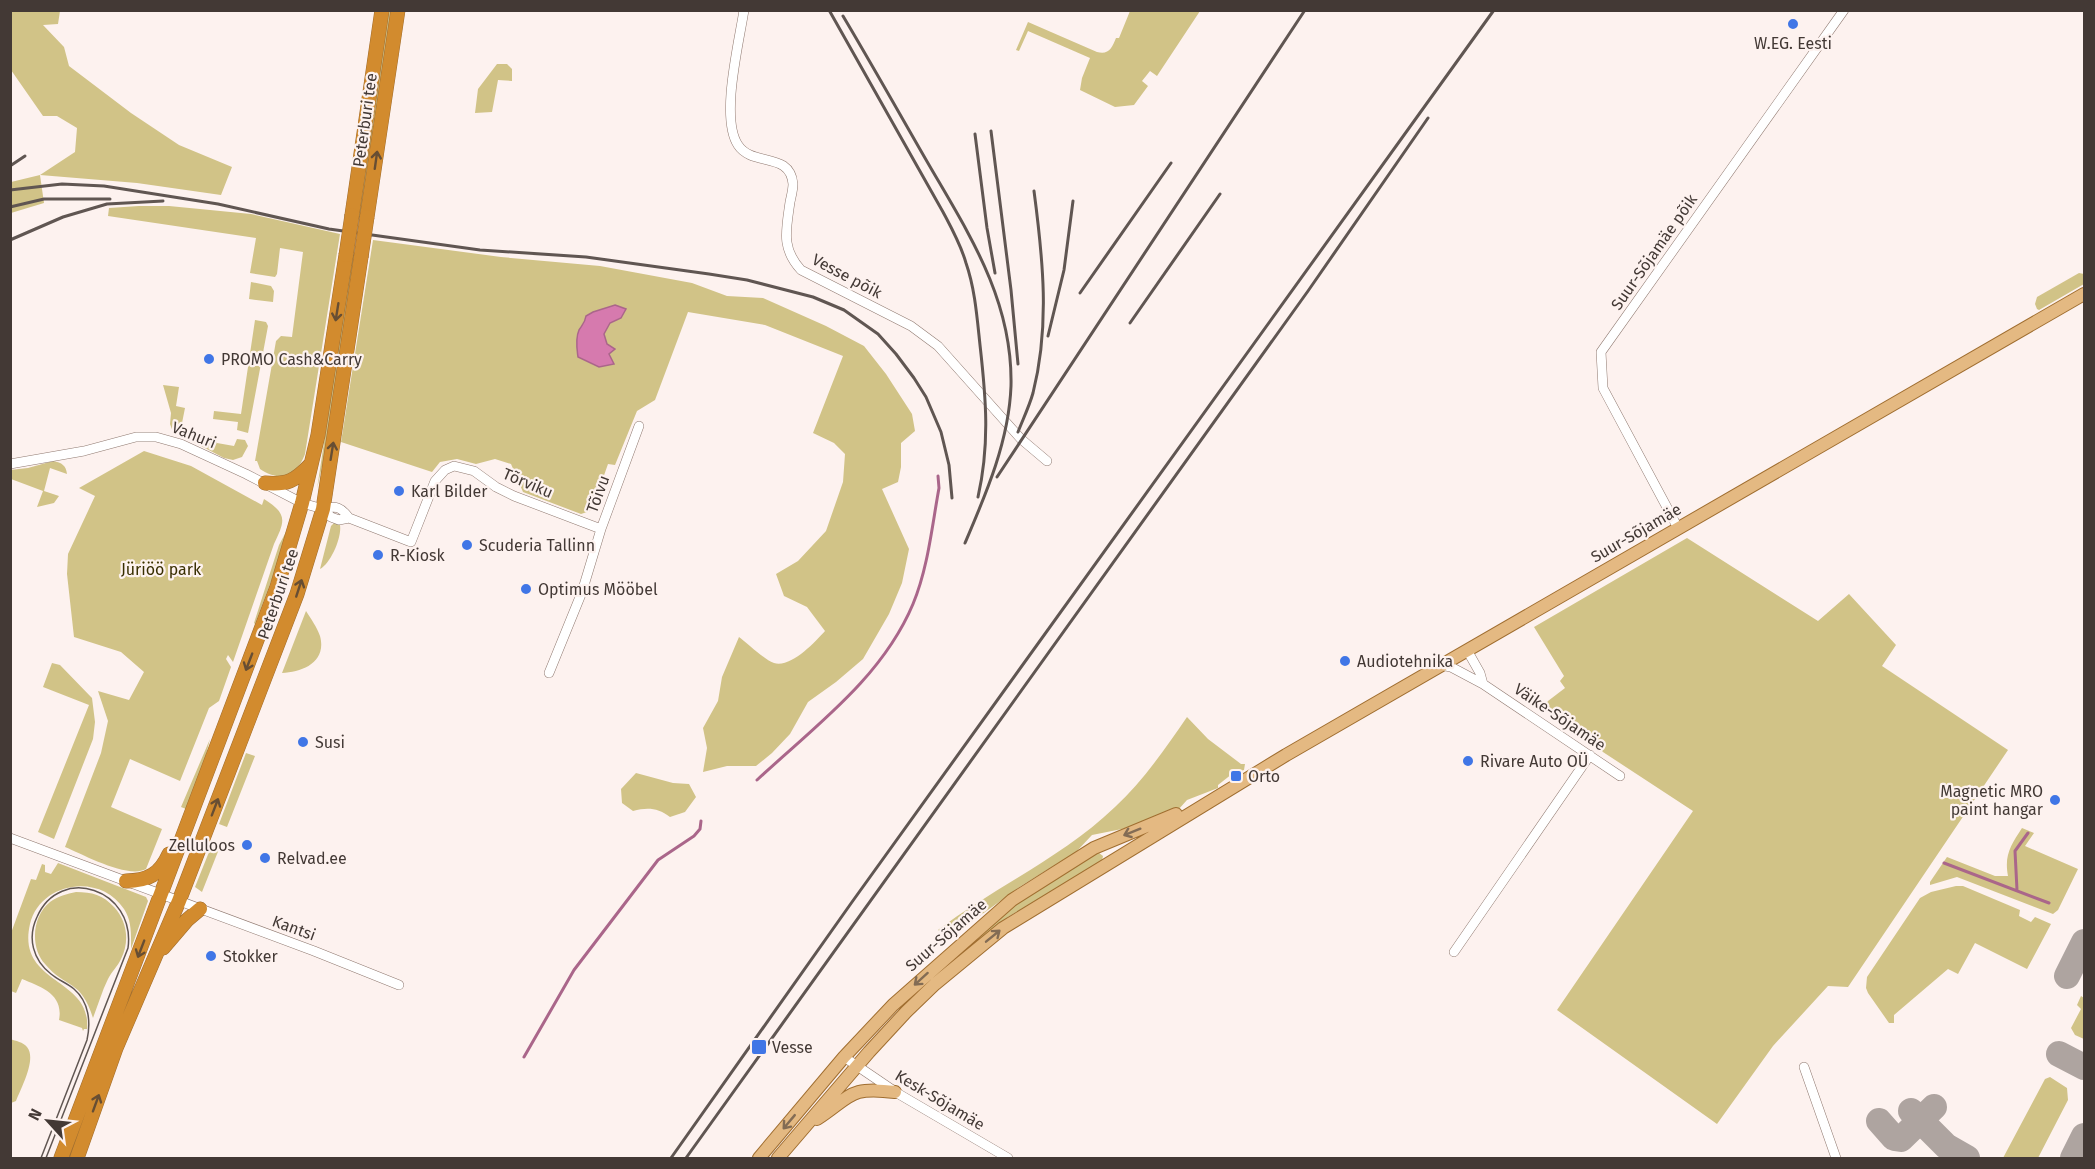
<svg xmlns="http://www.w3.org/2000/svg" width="2095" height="1169" font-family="'Fira Sans',sans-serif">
<rect width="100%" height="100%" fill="#fdf2ef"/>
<path fill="#d1c387" d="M11,10L60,11L58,24L43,25L64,47L69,66L131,113L179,145L232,167L221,195L137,183L40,175L44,203L11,213V182L40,175L75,152L77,128L57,116H43L11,70Z
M387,11H391L361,216H357Z
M1130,11H1200L1157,76L1150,71L1142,81L1148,86L1134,105L1115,107L1080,90L1082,78L1090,58L1028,31L1019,51L1016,50L1028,22L1097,52C1109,55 1112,48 1116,38H1119Z
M497,64H507L512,69V81L498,80L492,112L475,113L478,89Z
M139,206H169L251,214L340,234L305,454C297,476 281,483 260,469L257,461H255L276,341L281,336L292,337L303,252L280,248L277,274L275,277L250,273L256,238L108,216L109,208Z
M373,240L501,257L600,266L692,283L727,296L763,298L826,326L864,346L886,374L912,414L915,431L901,443V467L898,482L882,489L909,549L902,583L889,614L863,659L836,682L808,702L790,734L772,753L756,766H727L703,772L707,748L703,728L718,701L722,677L739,637C747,643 766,661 774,663C791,668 814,643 825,631L807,607L784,596L776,574L798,561L826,531L843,482L845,454L834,443L813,433L843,356L765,325L688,312L655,400L637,411L615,465L608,464L595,501L590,511L581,514L523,492L511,464L495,459L476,464L457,459L440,462L432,472L341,442Z
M352,256H355L327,444L317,489Z
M2079,273L2084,274V284L2039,310L2037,309L2035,304L2037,297Z
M251,282L271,286L274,291L273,302L249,299Z
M255,320L266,322L268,326L248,433L237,430L238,422L213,419L214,411L241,414Z
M163,385L179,387L176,406L185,408L180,433L173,432L170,424L171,413Z
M178,434C191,435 203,435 216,437L217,443L234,446L237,439L245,440L248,446L242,457L233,460L224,458Z
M144,451L191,466L262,505L264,499C288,514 285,521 274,544L233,662L228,655L226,659L231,667L219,701L209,708L180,781L130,759L111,807L162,829L146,869C128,879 84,855 65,847L101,753L108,721L98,691L129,700L144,672L121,652L74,637L67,574L68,554L95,496L79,488Z
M53,461C62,463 66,465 67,474L50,468L44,491L59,496L54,503L37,507L43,491L11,479L10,470L28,468Z
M335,522L340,525C342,537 331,563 320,569L331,526Z
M287,530L278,563L255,624L254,623L279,545Z
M1687,538L1818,621L1849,594L1896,645L1882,666L2008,750L1848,987L1828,986L1773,1046L1717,1124L1557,1010L1693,811L1577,735L1544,707L1548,701L1565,688L1560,681L1564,676L1534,627Z
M306,611C311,619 317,627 320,636C327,662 303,672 282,673Z
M52,663L60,665L92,698L95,722L93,739L54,839L38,832L89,705L43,687Z
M1187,717L1208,739L1241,764H1245L1244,770L1232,774L1218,785V788L1187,800L1178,810L1132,827L1092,835L1076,852L1021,886L956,933L945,934L938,930C995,887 1063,857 1115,807C1143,781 1165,749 1187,717Z
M210,739L204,763L186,809L181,807Z
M246,753L255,756L227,827L219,824Z
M636,773L673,783L689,784L696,797L685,812L670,817C658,808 648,807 633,811L622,803L621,789Z
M2022,828L2034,833L2025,846L2078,869L2058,910L2053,914L1957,877L1930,885V882L1947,857L1995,876H2008C2004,855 2011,845 2022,828Z
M213,842L221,844L202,892L195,887Z
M1096,853H1099L1103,856L1102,861L1008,917L970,948H968L1015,905Z
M58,863L146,897L148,901L131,949C131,935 132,921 124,909C100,872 40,882 30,924C16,985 92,977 87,1029H84L83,1031L82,1028L59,1020C64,994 41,987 22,979L16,993L11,991V933L31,879L36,880L42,864L45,865V872L51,874Z
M1956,886H1963L2020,910L2019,916L2031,922L2035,917L2051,924L2027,969L1975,943L1958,974L1948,969L1894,1015V1023H1889L1868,993L1866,988L1867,977L1920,898L1931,892Z
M76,892C92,892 103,895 114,907C127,921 130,941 121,959C118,966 112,971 108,979C102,991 98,1005 93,1018C81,979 66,989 45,964C30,948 32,916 50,902C58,896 67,894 76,892Z
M2081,996L2084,998V1039L2075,1035L2071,1028L2081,1009L2077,1005Z
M10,1039C16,1041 23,1042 27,1047C37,1059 21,1088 16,1101L11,1103Z
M2050,1077L2067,1088L2068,1100L2038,1158H2003L2045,1079Z"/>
<path fill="#d67aae" stroke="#aa668a" stroke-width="1.5" d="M615,305L626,309L621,318L610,323L604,334L607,344L615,349L609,354L614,364L599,367L578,357C577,349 575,339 579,330C582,325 585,323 586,316L593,312Z"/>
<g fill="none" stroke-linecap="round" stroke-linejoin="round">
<path stroke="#aa668a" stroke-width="3" d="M757,780C814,727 882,678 913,604C928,568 932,526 939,488L938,476
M1944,863L2049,903
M2017,890L2015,851L2028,833
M524,1057L574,970L658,860L694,836L700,829L701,821"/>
<path stroke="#aea4a0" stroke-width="26" d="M2067,976L2084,942
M2059,1054L2084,1067
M1911,1111L1946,1146L1967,1158
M1879,1121L1894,1138L1901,1139L1934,1107
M2073,1158L2084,1136"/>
<g stroke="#907a71" stroke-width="10">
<path id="minor" d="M744,10C739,43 720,118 738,145C752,167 790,151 793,184C793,190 791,197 790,202C786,231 781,248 801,270L911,326L938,346L1021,439L1047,461
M10,464L84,451L136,437H156L181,444L246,474L302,503L323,509L331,517L339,520L349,518L411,542L435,481L445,470L454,466L474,471L496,487L514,496L601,529
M323,509C336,505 341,507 349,518
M1678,528L1603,388L1601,352L1844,10
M1467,650L1480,673L1483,684
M1440,665L1451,667L1483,684L1620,776
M549,673L582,592L601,529L639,426
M10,838L314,951L399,985
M1454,952L1590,755
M844,1057L897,1093L1008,1158
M1804,1067L1836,1158"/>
</g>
<g stroke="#a06e30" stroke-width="14">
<path id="major" d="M817,1119C852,1096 849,1086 895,1092
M759,1158L844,1057L893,1005L1012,900L1094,848L1176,814
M778,1158L869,1052L906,1012L935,984L1003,928L1286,755L2084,294"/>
</g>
<g stroke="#a06e30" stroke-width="15">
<path id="highway" d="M352,215L382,10
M367,217L398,10
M265,483C287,485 295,481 310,465
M126,881C148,881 160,874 169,854
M163,948L187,920L200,909
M61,1158L277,587L302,503L318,435L346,255
M77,1158L116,1048L179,901L297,594L323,509L361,257"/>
</g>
<use href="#minor" stroke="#fff" stroke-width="9"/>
<use href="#major" stroke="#e4b982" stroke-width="12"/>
<use href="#highway" stroke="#d28b2e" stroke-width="14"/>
<path stroke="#605652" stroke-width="1.5" d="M41,1158L87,1040C91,1022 89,1002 74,989C67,983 58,980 51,974C33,960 27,938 37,917C60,864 136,889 128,948L46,1158"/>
<path stroke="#605652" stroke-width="3" d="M829,10L943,212C952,229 961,245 966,263C975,289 977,317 980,345C986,398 990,444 978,497
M843,16C871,63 898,111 925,158C967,231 1013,298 1011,386C1009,441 986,494 965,543
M991,131L1011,290L1018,364
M975,134L987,228L995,273
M10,166L25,156
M10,190L62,184L104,186L218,204L329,229L480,250L586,257L709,274L747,280L813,297L844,310L878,334L896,354L914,378L926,397L941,432L949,465L952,498
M10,207L44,199H110
M10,240L63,217L107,204L163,201
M1080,293L1171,163
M1130,323L1220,194
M1048,336L1064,270L1073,201
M1018,432C1023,419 1029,407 1033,393C1050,326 1043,259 1034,191
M997,477L1305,10
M671,1158L852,902L1494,10
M686,1158L1308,291L1428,118"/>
<g stroke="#a06e30" stroke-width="15" stroke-linecap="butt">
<path id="highway-bridge" d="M346,255L352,215
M361,257L367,217"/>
</g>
<use href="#highway-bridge" stroke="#d28b2e" stroke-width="14"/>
</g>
<defs><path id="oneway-shaft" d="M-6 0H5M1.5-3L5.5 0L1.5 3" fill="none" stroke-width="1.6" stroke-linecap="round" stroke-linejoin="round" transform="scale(1.5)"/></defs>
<g stroke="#674e33">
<use href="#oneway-shaft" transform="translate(376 160) rotate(-82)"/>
<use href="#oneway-shaft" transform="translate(337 312) rotate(99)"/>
<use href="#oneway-shaft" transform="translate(332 451) rotate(-81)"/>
<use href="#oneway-shaft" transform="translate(299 588) rotate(-72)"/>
<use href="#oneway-shaft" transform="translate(249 662) rotate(111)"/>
<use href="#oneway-shaft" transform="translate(215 807) rotate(-69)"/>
<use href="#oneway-shaft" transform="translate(141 949) rotate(111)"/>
<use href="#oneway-shaft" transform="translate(96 1103) rotate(-70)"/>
</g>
<g stroke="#836c54">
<use href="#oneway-shaft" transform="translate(1132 832) rotate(158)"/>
<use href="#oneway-shaft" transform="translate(993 936) rotate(-39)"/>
<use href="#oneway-shaft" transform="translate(921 979) rotate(138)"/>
<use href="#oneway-shaft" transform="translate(789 1122) rotate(130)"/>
</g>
<g fill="#4076e6" stroke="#fdf2ef" stroke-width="2">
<circle cx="1793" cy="24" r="6"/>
<circle cx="209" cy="359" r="6"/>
<circle cx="399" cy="491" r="6"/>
<circle cx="467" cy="545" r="6"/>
<circle cx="378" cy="555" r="6"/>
<circle cx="526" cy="589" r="6"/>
<circle cx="1345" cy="661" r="6"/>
<circle cx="303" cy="742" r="6"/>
<circle cx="1468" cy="761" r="6"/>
<rect x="1230" y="770" width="12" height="12" rx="3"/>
<circle cx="2055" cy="800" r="6"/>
<circle cx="247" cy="845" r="6"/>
<circle cx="265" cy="858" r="6"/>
<circle cx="211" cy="956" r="6"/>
<rect x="751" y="1039" width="16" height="16" rx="3"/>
</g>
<g text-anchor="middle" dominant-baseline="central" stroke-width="4.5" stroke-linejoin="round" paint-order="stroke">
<g font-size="16" fill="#433935" stroke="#fdf2ef" text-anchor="start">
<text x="1793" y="43" text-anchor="middle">W.EG. Eesti</text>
<text x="221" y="359">PROMO Cash&amp;Carry</text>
<text x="411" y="491">Karl Bilder</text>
<text x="479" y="545">Scuderia Tallinn</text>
<text x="390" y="555">R-Kiosk</text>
<text x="538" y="589">Optimus Mööbel</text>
<text x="1357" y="661">Audiotehnika</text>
<text x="315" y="742">Susi</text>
<text x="1480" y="761">Rivare Auto OÜ</text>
<text x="1248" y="776">Orto</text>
<text x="2043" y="791" text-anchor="end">Magnetic MRO<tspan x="2043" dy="18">paint hangar</tspan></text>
<text x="235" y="845" text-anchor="end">Zelluloos</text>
<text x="277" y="858">Relvad.ee</text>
<text x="223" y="956">Stokker</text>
<text x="772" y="1047">Vesse</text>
</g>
<g font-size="16" fill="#433935" stroke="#fdf2ef">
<text transform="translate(365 120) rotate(-82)">Peterburi tee</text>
<text transform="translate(1654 252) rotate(-55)">Suur-Sõjamäe põik</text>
<text transform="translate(847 276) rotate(28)">Vesse põik</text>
<text transform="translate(194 435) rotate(22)">Vahuri</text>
<text transform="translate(528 483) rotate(23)">Tõrviku</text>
<text transform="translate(598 494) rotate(-70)">Tõivu</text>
<text transform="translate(1636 533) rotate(-30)">Suur-Sõjamäe</text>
<text transform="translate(278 594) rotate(-71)">Peterburi tee</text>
<text transform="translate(1560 717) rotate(34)">Väike-Sõjamäe</text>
<text transform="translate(294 928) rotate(20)">Kantsi</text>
<text transform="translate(946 935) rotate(-41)">Suur-Sõjamäe</text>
<text transform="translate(940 1100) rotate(31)">Kesk-Sõjamäe</text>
</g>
<g font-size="16" fill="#382e00" stroke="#fdf2ef">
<text x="161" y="569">Jüriöö park</text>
</g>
</g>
<rect width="2095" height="1169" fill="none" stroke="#433935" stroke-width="24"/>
<g transform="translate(48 1121) rotate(297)" stroke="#fdf2ef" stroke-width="4.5" paint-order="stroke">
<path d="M0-4.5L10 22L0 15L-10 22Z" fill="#433935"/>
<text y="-9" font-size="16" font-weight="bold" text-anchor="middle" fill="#433935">N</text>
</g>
</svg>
